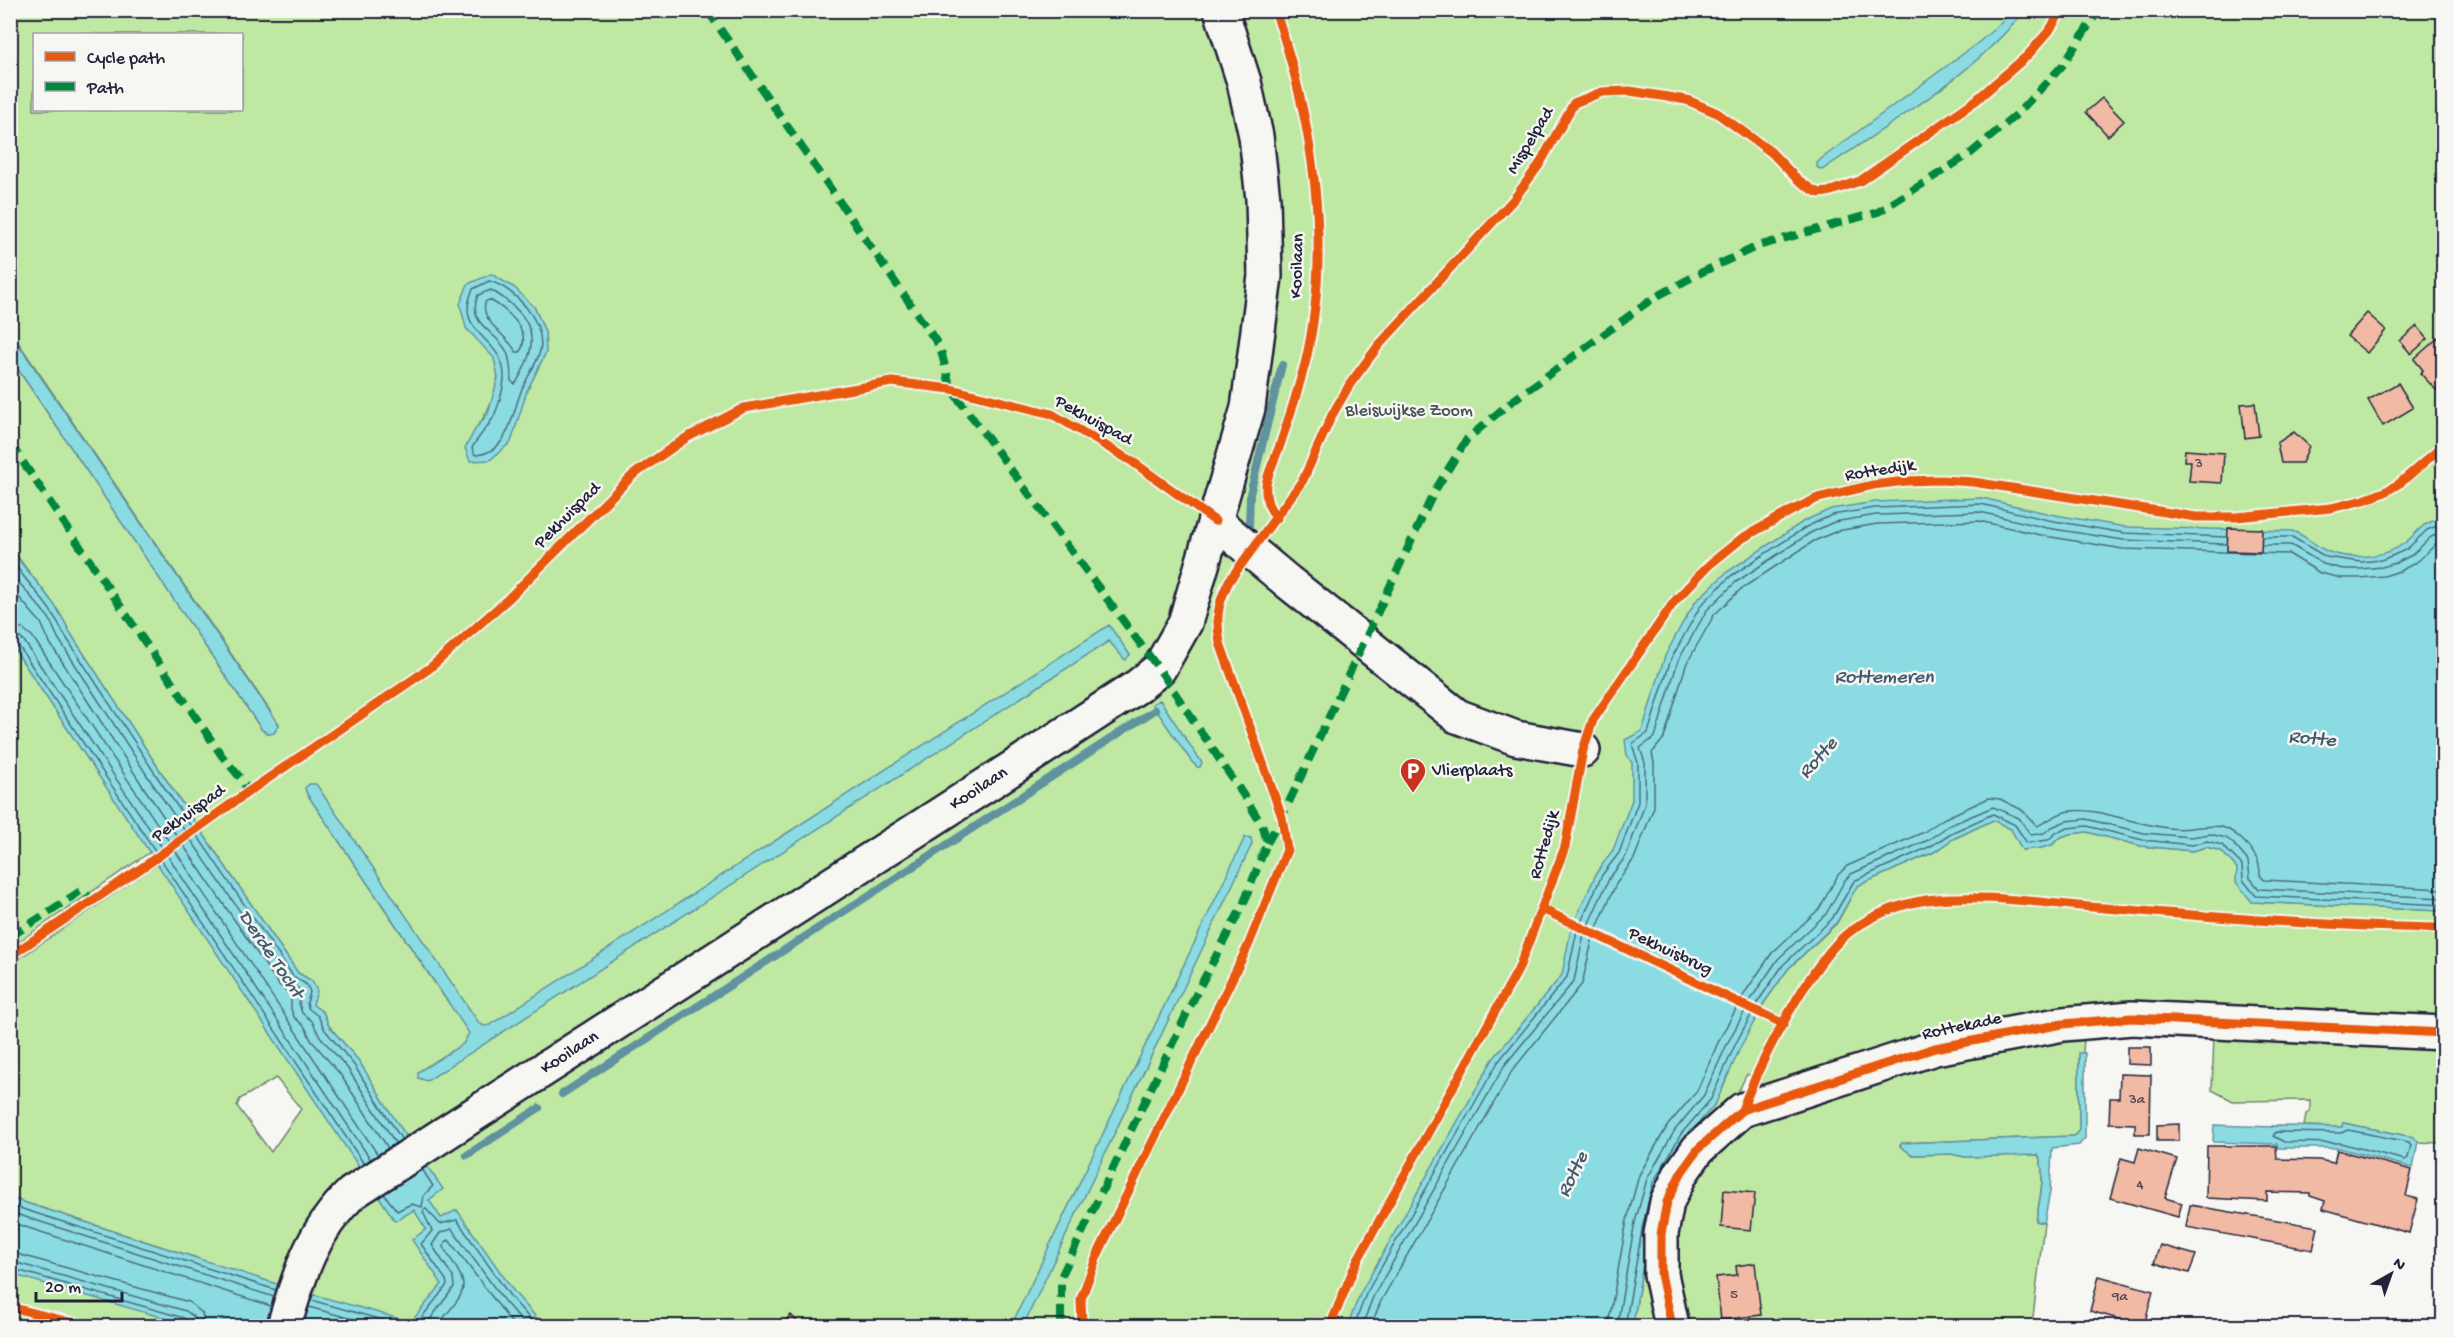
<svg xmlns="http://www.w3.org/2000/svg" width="2454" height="1337" font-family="'Gochi Hand',sans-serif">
<rect width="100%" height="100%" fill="#f6f6f2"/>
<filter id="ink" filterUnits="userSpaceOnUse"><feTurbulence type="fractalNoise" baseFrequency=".0167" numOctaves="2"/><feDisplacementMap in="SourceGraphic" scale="12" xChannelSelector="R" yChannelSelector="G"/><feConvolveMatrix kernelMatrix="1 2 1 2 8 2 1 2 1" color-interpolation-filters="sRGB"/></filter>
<g filter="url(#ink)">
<path fill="#bfe8a3" stroke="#70856f" stroke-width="1.5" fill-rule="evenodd" d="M10,11H2443V602L1911,541L1432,1326H11V1238L197,1258L11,1198V964L158,864L311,1094L354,1055L329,1026L323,1012L312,1005V981L298,973L163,775L69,631C55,599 29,576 11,547V359L262,730L269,734L277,729L279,724L11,332ZM34,34H242V110H34ZM466,328L546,352L527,391L476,428C489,413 506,375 493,356C486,346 475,337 466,328ZM305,788L445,998L307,794ZM276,1078L301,1109L271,1152L237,1106L240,1099Z
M11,644L150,852L11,947H10Z
M1993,820L2011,829L2023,850L2041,848L2052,845L2059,838L2069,834L2087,832L2141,846L2193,851L2206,847L2222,851L2237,868L2252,902L2443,911V1020L2129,1008L1768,1089L1747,1074L1736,1096L1677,1163L1662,1326H1630L1634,1318L1645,1251L1673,1159L1764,1003L1788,969L1837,923L1857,886L1934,852L1953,839Z
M2214,1036L2443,1047V1139H2439V1143L2418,1142L2413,1137L2343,1123L2342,1127L2304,1126L2306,1114L2310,1112V1100L2233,1101L2212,1090Z
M2084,1037L2083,1053L2079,1054V1130L2074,1136L1902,1143L1900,1146L1913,1155L1951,1154L1965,1157L2038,1154C2047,1170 2039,1203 2036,1221L2044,1223L2032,1326H1686L1671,1284L1678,1266L1669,1260L1676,1198L1732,1131L1901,1070Z"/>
<path fill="#8bdce2" stroke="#61929f" stroke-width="1.5" d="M2012,10L2024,11C1973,76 1890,123 1822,170L1817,167V163L1821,159L1979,42L2002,22Z
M491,274L515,288L535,308L545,332L546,352L527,391L511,442L490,460L470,461L465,448L476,428L488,414L498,378L494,358L466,328L460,304L468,284Z
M10,332L279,725L274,733L269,734L262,730L11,359Z
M1982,498L2050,514L2125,527L2292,531C2306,535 2315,547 2329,552C2352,560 2386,558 2406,542C2412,537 2417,531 2423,526C2429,522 2437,520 2443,516V911L2252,902L2236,882L2237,868L2221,851L2206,847L2193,851L2141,846L2087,832L2069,834L2059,838L2052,845L2041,848L2022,850L2011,829L1993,820L1953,839L1934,852L1857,886L1837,922L1788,969L1764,1003L1740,1048L1716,1103L1686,1138L1645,1251L1634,1318L1630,1326H1347L1361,1292L1493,1059L1562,975L1571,929L1597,872L1613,850L1632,800V763L1627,755L1625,740L1642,731L1665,656L1682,624L1696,601L1727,572L1804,521L1831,509L1875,502Z
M10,547C29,576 55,599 69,631L163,775L298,973L312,981L317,991L313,1005L323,1012L329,1026L359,1061L394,1118L443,1189L429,1200L441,1218L457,1210L515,1293L544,1326H192L11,1274V1198L283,1286L411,1322L442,1284L412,1240L426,1229L414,1210L395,1221L11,644Z
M1109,625L1130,655L1125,660L1109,641L427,1081L418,1078V1072L463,1044L469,1033L307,794L305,788L309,784H316L479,1023L484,1026L490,1025Z
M1160,700L1202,763L1200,767H1197L1191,761L1152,704Z
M1245,837L1251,838L1252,844L1023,1326H1011Z
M2079,1053H2085V1138L2079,1145L2052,1148L2050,1192L2044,1223L2036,1221C2039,1204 2047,1170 2038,1155L1965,1157L1951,1154L1913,1155L1900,1146L1902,1143L2074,1136L2079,1130Z
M2343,1123L2413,1137L2418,1141L2413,1168L2339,1148H2278L2277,1144L2213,1142L2214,1125L2272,1127V1126L2342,1127Z"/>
<path fill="#f6f6f2" d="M1574,916L1766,1008L1759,1020L1568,929Z"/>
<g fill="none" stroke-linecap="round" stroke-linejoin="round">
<path stroke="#4c6c7e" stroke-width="1.5" d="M489,281C515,288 546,322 540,351C537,364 527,377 522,389C511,415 510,453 475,455L472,448C478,437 487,428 493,418C498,408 504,388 504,377C504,336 452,335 473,289Z
M491,290C519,307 542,328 526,363C523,370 520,378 515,384L511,381C511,373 510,360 507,352C496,330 466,326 478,295Z
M490,300C506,309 533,331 520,352H516C509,336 477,320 486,301Z
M2263,537H2292L2326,557L2361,562L2381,560L2394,555L2407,549L2427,530L2444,523
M2263,545H2291L2323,564L2343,569H2361L2382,567L2396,563L2412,555L2431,537L2444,532
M10,558C29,586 50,604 64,634L158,778L293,976L307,985L310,992L307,1003L308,1008L318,1016L325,1030L354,1065L402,1140
M10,572L49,618L58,638L152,783L287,980L301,991L299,1004L302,1013L312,1021L319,1035L348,1069L396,1144
M10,587L41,623L50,643L144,788L279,985L291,995V1009L294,1017L305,1027L311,1040L340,1074L388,1148
M10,625L22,628L32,636L378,1155
M10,634L18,636L24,641L371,1160
M10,642L18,645L364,1164
M2348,1130L2409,1142L2411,1145L2408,1158L2405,1160L2340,1143L2284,1142L2273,1136L2276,1132L2341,1133Z
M384,1194L397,1211L411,1204L422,1207L424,1195L433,1186L422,1169
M10,1205L276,1290
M10,1212L274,1297
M10,1222L271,1306
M10,1252L189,1302L202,1313L205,1326
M10,1261L186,1311L194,1317L196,1326
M10,1268L184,1318L188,1321L189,1326
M311,1300L404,1326
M309,1307L377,1326
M415,1326L447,1285L446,1280L421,1244L432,1231L423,1212L425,1208L440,1224L457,1220L510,1296L536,1326
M425,1326L454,1287L453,1277L432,1245L440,1233L452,1229L504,1301L526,1326
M437,1326C469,1286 472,1291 443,1247L445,1242L449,1240L514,1326
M1354,1326L1366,1294L1498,1062L1567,977L1577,931L1602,875L1619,853L1638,802V763L1632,744L1648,733L1671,659L1701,605L1731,576L1806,527L1832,515L1875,508L1981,504L2048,520L2124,533L2226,537
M1362,1326L1373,1297L1504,1066L1574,981L1584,934L1609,879L1626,856L1645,804V763L1640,748L1655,737L1678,661L1707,610L1736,582L1810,533L1834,522L1876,515L1980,512L2047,528L2123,540L2226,544
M1371,1326L1381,1301L1512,1071L1582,984L1593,937L1616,884L1634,859L1654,807V763L1652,753L1664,738L1686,665L1714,615L1741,589L1814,541L1837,531L1877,524L1979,521L2045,536L2123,549L2289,554L2320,573L2341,578H2359L2384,576L2400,571L2417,562L2435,545L2444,543
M1608,1326L1627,1220L1639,1175L1668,1125L1697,1091L1720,1038L1746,991L1772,953L1819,909L1838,875L1847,866L1924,832L1943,819L1989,798L2000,799L2022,810L2037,826C2048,822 2056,813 2069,811C2097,808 2119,819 2146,824C2159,827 2178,830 2191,828C2219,824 2228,824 2248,846C2256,856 2260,862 2260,875L2264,880L2444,889
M1617,1326L1635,1222L1647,1179L1675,1130L1704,1095L1728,1042L1753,996L1778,959L1826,914L1845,880L1851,874L1928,840L1948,826L1993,807L2019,818L2031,835L2044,833L2052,827L2066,821L2086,819L2144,833L2191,837L2210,834L2226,838L2232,842L2248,861L2250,878L2259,889L2444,898
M1625,1326L1643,1224L1653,1183L1681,1134L1711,1099L1735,1045L1759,1000L1783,965L1832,919L1854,881L1931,846L1951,833L1993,814L2015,825L2027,843L2048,840L2056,833L2068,828L2087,826L2143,840L2192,845L2207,841L2222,845L2242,865L2243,880L2256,896L2444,905"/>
<path stroke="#61929f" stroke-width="8" d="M1249,526L1250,494L1282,365
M562,1094L1155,710
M467,1155L539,1108"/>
</g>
<path fill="#f0baa4" stroke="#22223b" stroke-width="1.5" d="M2102,98L2124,121L2108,136L2086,112Z
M2367,313L2386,330L2367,353L2347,336Z
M2417,326L2428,339L2411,354L2400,341Z
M2440,336L2444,340V383L2436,390L2420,373L2423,370L2414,359Z
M2398,383L2413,408L2383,426L2368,400Z
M2255,403L2259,436L2245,438L2241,404Z
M2294,432L2309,446L2302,463H2281L2277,443Z
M2185,450L2224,453L2222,483L2189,481L2191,461H2184Z
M2228,528L2262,529L2261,552L2227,551Z
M2127,1047H2151V1065L2127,1064Z
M2120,1074L2151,1075L2150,1134H2135V1124L2109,1123L2110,1098H2119Z
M2179,1124V1141H2157V1125Z
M2207,1146H2276L2277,1159L2319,1160L2334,1163L2337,1150L2412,1170L2406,1196L2418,1199L2409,1233L2323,1209L2325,1201L2310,1196V1193L2267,1192V1201L2206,1198Z
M2139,1148L2177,1159L2165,1198L2182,1203L2178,1217L2110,1198L2121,1158L2135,1162Z
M2442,1163H2444V1192H2438Z
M1724,1190L1755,1193L1751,1230L1721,1227Z
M2190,1205L2318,1227L2313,1250L2186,1227Z
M2160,1245L2196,1255L2189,1273L2154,1263Z
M1755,1263L1761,1315L1721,1320L1716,1277L1737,1275L1736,1266Z
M2099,1276L2153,1291L2144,1326L2090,1311Z
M791,1315L801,1326H779Z"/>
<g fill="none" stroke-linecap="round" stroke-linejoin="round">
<g stroke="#22223b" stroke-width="38">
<path id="street" d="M1215,521L1288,582L1457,716L1516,738L1583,750
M1672,1326L1661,1274V1234L1667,1202L1681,1173L1698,1149L1742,1110L1935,1048L2063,1024L2132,1018L2444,1033"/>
</g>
<g stroke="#22223b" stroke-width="38">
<path id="secondary" d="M284,1326C299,1275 312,1231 352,1193L1017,765L1138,686L1159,669L1185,623L1248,408L1265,276L1263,199L1256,136L1244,82L1221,10"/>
</g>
<use href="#street" stroke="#f6f6f2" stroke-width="33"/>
<use href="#secondary" stroke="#f6f6f2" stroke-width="33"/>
<path stroke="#00873e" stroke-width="8" stroke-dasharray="15 8" stroke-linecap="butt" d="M707,10L940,347L951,389L1159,669L1248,802L1263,827L1267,843L1243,905L1198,990L1061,1277V1326
M10,443L222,756L243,781L248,792
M1267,843L1282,817L1434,492L1467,439L1511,402L1652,299L1698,274L1758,246L1878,212L1970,154L2017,114L2062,66L2099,10
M10,937L82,890L92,900"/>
<g stroke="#f6f6f2" stroke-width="13">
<path id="cycleway" d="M1275,10C1313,121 1333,248 1305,364C1298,390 1290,416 1281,442C1277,455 1268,471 1266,485C1265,499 1268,507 1277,518
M1542,909L1784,1024
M10,956L146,865L248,792L430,668L508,599L633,475L686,438L744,408L892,382L951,389L1052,414L1133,462L1215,521
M1742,1110C1759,1064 1813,957 1852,930C1875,914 1900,904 1927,900C1985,893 2046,904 2104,908C2217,917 2330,927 2444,928
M10,1307L85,1326
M1082,1326L1081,1299L1097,1256L1248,946L1287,850L1282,817L1220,643C1216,617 1217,605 1229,581L1303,480L1332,415L1350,384L1379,345L1514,199L1539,165L1574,103L1602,92L1630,91L1687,100L1717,113L1771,152L1797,179L1811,189L1819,193L1828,192L1860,181L1975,101L2027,56L2049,31L2062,10
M1330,1326L1357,1261L1518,970L1565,847L1583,750L1593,720L1674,602L1709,565L1741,539L1791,511L1818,498L1873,485L1906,481L1941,480L1973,482L2196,517H2236L2331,508L2364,500L2385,492L2400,483L2444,445
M1672,1326L1661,1274V1234L1667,1202L1681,1173L1698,1149L1742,1110L1935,1048L2063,1024L2132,1018L2444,1033"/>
</g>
<use href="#cycleway" stroke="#e8590c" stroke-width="9"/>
</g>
</g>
<defs>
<g id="parking-pin" transform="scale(1.35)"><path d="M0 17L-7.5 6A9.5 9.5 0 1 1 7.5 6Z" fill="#c8321e" stroke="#f6f6f2"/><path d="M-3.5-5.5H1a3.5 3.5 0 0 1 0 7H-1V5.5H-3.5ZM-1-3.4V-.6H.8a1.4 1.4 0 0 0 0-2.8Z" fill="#fff"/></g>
</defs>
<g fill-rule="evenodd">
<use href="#parking-pin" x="1413" y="771"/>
</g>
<g text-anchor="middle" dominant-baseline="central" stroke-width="5" stroke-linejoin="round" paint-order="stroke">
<g font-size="15" fill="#564855">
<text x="2199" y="464">3</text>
<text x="2137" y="1100">3a</text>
<text x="2140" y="1185">4</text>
<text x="1734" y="1295">5</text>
<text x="2120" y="1297">9a</text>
</g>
<g font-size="18" fill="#22223b" stroke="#f6f6f2">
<text transform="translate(1531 141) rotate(-59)">Mispelpad</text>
<text transform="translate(1298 266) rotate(-88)">Kooilaan</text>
<text transform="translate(1093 421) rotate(29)">Pekhuispad</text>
<text transform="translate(1880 471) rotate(-9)">Rottedijk</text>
<text transform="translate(568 516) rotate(-45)">Pekhuispad</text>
<text transform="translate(979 789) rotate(-33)">Kooilaan</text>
<text transform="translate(189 814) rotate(-36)">Pekhuispad</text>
<text transform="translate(1545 845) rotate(-74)">Rottedijk</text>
<text transform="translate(1670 952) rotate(25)">Pekhuisbrug</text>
<text transform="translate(1962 1027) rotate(-12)">Rottekade</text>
<text transform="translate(570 1053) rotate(-33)">Kooilaan</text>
</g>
<g font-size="18" fill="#495455" stroke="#f6f6f2">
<text x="1409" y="411">Bleiswijkse Zoom</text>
</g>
<g font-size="18" fill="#22223b" stroke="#f6f6f2" text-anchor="start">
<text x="1432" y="771">Vlierplaats</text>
</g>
<g font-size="20" font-style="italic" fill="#425a6d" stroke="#f6f6f2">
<text x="1884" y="678">Rottemeren</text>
<text transform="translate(2312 740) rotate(5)">Rotte</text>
<text transform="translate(1819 759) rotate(-48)">Rotte</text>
<text transform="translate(270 955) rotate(56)">Derde Tocht</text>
<text transform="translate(1574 1175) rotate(-64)">Rotte</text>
</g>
</g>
<rect width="2454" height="1337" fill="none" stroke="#f6f6f2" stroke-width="36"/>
<rect x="18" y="18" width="2418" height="1301" fill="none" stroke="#22223b" stroke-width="2" filter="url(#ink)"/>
<rect x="33" y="33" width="210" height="78" fill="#f6f6f2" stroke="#a1a1a9" stroke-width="1.5"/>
<rect x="45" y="52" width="30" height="9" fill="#e8590c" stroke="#a1a1a9" stroke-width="1.5"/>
<text x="87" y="63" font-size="18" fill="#22223b">Cycle path</text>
<rect x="45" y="82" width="30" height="9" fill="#00873e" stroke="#a1a1a9" stroke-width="1.5"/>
<text x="87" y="93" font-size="18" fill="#22223b">Path</text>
<g transform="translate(2391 1274) rotate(40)" stroke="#f6f6f2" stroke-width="4.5" paint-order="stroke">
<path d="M0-4.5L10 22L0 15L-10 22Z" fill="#22223b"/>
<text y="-9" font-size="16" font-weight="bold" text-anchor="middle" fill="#22223b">N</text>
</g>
<path d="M36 1292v9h86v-9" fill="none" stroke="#22223b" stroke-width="3"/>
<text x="45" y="1292" font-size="18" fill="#22223b" stroke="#f6f6f2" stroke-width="4.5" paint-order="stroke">20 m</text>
</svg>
